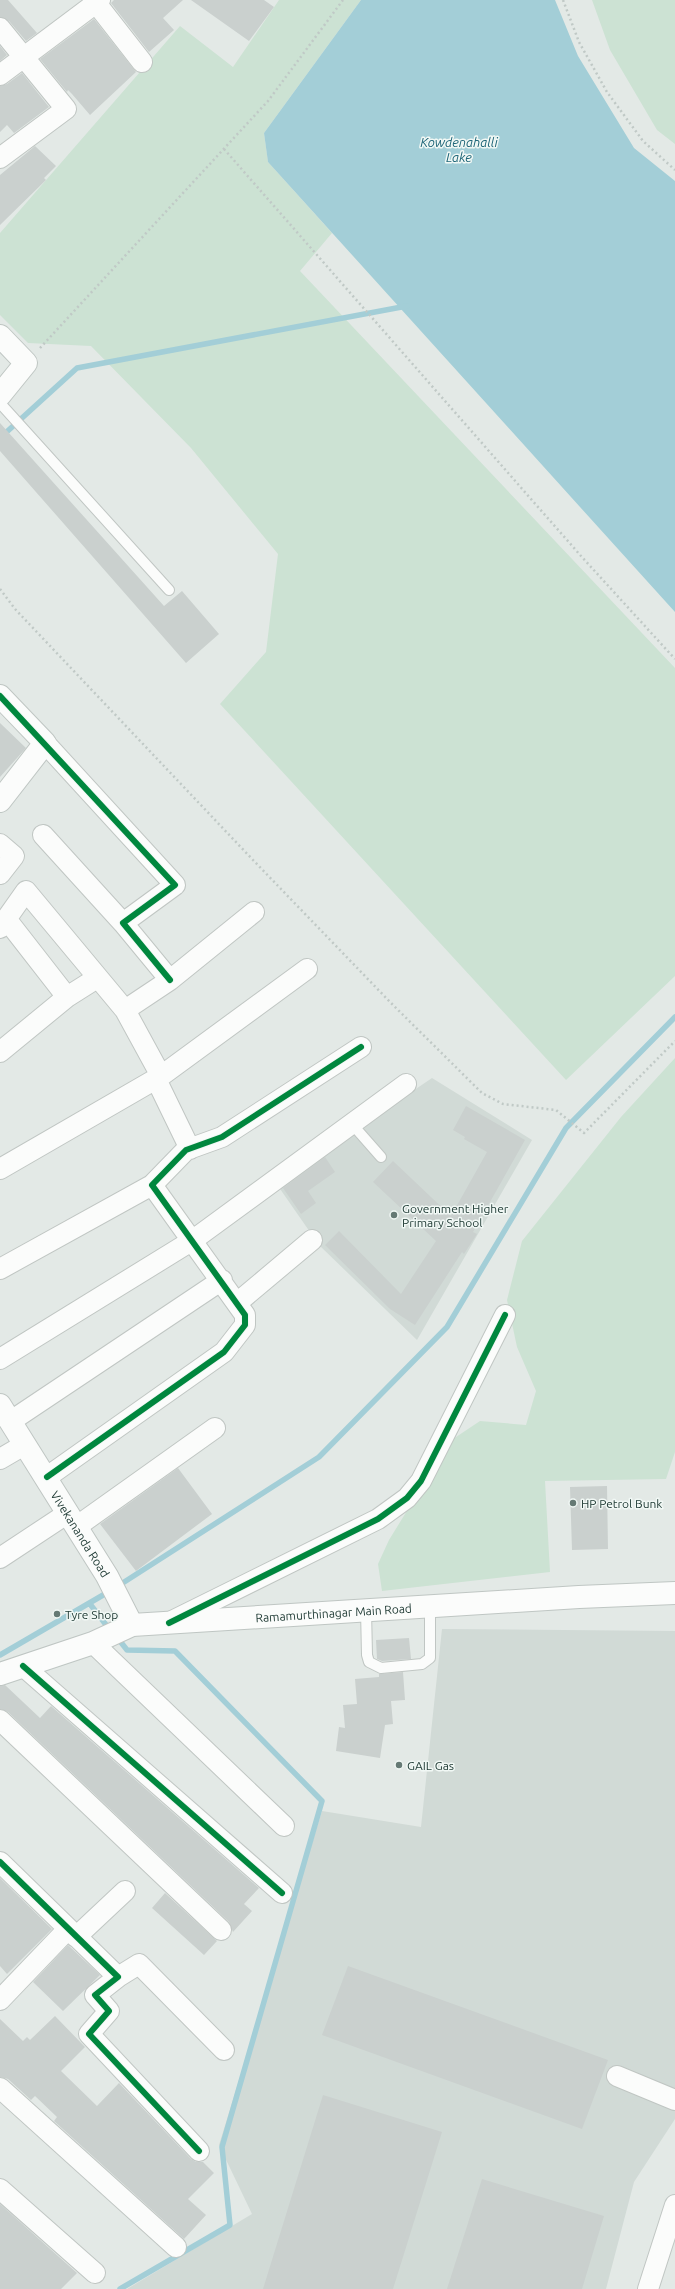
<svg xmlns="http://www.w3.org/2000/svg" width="675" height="2289" font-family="Ubuntu,sans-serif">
<rect width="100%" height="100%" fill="#e3e9e6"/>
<path fill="#d1dad6" d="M432,1078L532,1140L417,1340L319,1245L278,1186L326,1150Z
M442,1629L675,1631V2119L634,2182L606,2289H127L252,2214L219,2145L322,1811L421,1827Z"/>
<path fill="#cce2d3" d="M279,0H361L264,133L268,162L332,233L300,271L675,668V976L566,1080L220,704L266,652L278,554L191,448L91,346L28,343L0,315V233L180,26L233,67Z
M592,0H675V144L657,130L610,50Z
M675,1058V1452L666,1479L545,1481L550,1572L382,1591L378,1564L389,1540L450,1441L480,1421L526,1425L536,1391L517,1347L507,1300L522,1241L621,1117Z"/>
<path fill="#a3ced7" d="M361,0H555L578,56L634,148L675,181V612L268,162L264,133Z"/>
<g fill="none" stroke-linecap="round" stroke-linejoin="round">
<path stroke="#a3ced7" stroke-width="5.5" d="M0,438L77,368L407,306
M118,1586L319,1457L447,1327L566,1128L675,1017
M90,1604L110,1630
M116,1636L127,1650L175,1651L322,1801L222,2147L230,2225L120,2289
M0,1655L110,1591"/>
</g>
<path fill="#cad0ce" d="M0,0H8L37,33L26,41L9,21L0,17Z
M114,0H183L163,18L174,30L149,52L111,3Z
M191,0H264L274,7L249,41Z
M94,19L136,72L90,115L72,94L68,90L67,92L40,59Z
M0,46L7,55L0,61Z
M22,73L49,107L14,133L7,125L0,132V86L7,84Z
M35,146L56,166L44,178L46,180L0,225V175Z
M0,423L164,606L182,591L219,634L186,663L0,451Z
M0,723L26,748L0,777Z
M466,1106L525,1140L473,1232L477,1234L464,1254L462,1252L415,1325L390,1309L325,1245L339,1231L401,1294L436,1241L373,1182L393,1161L451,1216L487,1152L464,1139L465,1137L453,1130Z
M325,1157L335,1172L308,1191L316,1203L301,1214L283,1188Z
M178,1468L212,1514L136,1571L100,1524Z
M607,1486L608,1549L572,1550L570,1487Z
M409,1638L411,1659L382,1661L377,1659L376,1640Z
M403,1672L405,1700L391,1701L393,1724L385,1725L380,1758L336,1751L339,1727L345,1728L343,1705L357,1704L355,1679L379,1677V1674Z
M5,1685L40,1718L51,1706L259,1888L244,1904L252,1911L233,1932L229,1922L8,1712L0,1709V1686Z
M0,1878L52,1929L7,1974L0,1966Z
M165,1893L217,1941L204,1955L152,1908Z
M68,1945L100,1975L63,2011L33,1982Z
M348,1966L608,2060L582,2129L322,2035Z
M55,2016L85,2047L61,2071L97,2106L119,2083L191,2159L196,2162H203L214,2173L188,2199L206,2215L184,2239L54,2121L57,2117L35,2096L31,2100L8,2079L0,2077V2019L23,2041L27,2037L30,2040Z
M323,2095L442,2132L393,2289H263Z
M482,2179L604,2216L582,2289H447Z
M0,2204L77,2273L61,2289H0Z"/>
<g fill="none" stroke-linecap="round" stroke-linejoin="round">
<g stroke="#c0c6c3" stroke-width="12">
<path id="lane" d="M0,403L169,590
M352,1124L381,1157
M366,1610L367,1655L369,1662L381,1668L422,1664L430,1658V1606"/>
</g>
<g stroke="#c0c6c3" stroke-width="22">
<path id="street" d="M96,3L142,62
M0,28L66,109L0,158
M0,75L100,0
M45,743L175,885L123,923L170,980
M43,835L123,923
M0,844L14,856L0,874
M7,920L67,997
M0,928L26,891L125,1010L161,1076
M125,1010L170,980L254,912
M0,1052L67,997L97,978
M156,1079L190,1149
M0,1169L161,1076L307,969
M0,1269L152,1185
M237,1303L312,1240
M0,1359L193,1240L406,1084
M11,1421L222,1280
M0,1459L24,1445
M47,1477L224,1352L245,1325V1315L152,1185L186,1150L222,1137L361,1047
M76,1527L215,1428
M0,1558L68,1513
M170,1622L378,1519L407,1498L421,1481L505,1315
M93,1643L284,1826
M23,1666L282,1893
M0,1720L221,1930
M0,1862L118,1977L95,1995L109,2011L89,2034L199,2151
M76,1937L125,1891
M118,1977L139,1964L224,2050
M0,2000L68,1929
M617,2076L675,2100
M0,2088L176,2247
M0,2189L95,2273
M648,2289L675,2205"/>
</g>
<g stroke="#bfc6c3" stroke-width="24">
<g id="secondary">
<path d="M0,336L26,363L0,395"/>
<path d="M0,696L45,743L0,801"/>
<path id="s1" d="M0,1405L107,1576L132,1625"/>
<path id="s2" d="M0,1674L93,1643L132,1625L579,1597L675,1593"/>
</g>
</g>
<path stroke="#c0c9c6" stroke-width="2.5" stroke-dasharray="2 3" stroke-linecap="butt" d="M563,0L579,42L607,92L643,141L675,170
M224,149L581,556L675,659
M40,348L268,101L343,0
M0,589L15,609L253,860L391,1003L482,1093L503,1104L556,1110L584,1133L675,1041"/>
<use href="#lane" stroke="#fbfcfb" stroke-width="10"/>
<use href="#street" stroke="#fbfcfb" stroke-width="20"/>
<use href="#secondary" stroke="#fbfcfb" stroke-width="22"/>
<g stroke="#f1f8f5" stroke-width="8">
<path id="cycleway" d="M0,696L175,885L123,923L170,980
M47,1477L224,1352L245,1325V1315L152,1185L186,1150L222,1137L361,1047
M169,1623L378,1519L407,1498L421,1481L505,1315
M23,1666L282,1893
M0,1862L118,1977L95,1995L109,2011L89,2034L199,2151"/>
</g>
<use href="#cycleway" stroke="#00873e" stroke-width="6"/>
</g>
<g fill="#657974" stroke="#f1f8f5" stroke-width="1.5">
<circle cx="394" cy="1215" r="4"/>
<circle cx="573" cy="1503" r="4"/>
<circle cx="57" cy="1614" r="4"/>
<circle cx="399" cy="1765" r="4"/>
</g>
<g text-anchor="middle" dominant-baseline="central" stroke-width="3" stroke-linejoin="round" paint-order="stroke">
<g font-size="12" fill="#213c36" stroke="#f1f8f5" text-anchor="start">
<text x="402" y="1208">Government Higher<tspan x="402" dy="14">Primary School</tspan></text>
<text x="581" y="1503">HP Petrol Bunk</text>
<text x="65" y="1614">Tyre Shop</text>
<text x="407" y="1765">GAIL Gas</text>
</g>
<g font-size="12" fill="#213c36" stroke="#f1f8f5">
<text stroke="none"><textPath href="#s1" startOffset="152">Vivekananda Road</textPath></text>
<text stroke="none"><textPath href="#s2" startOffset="343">Ramamurthinagar Main Road</textPath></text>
</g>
<g font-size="13" font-style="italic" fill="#1c6477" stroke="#f1f8f5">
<text x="459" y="142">Kowdenahalli<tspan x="459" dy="15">Lake</tspan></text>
</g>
</g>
</svg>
